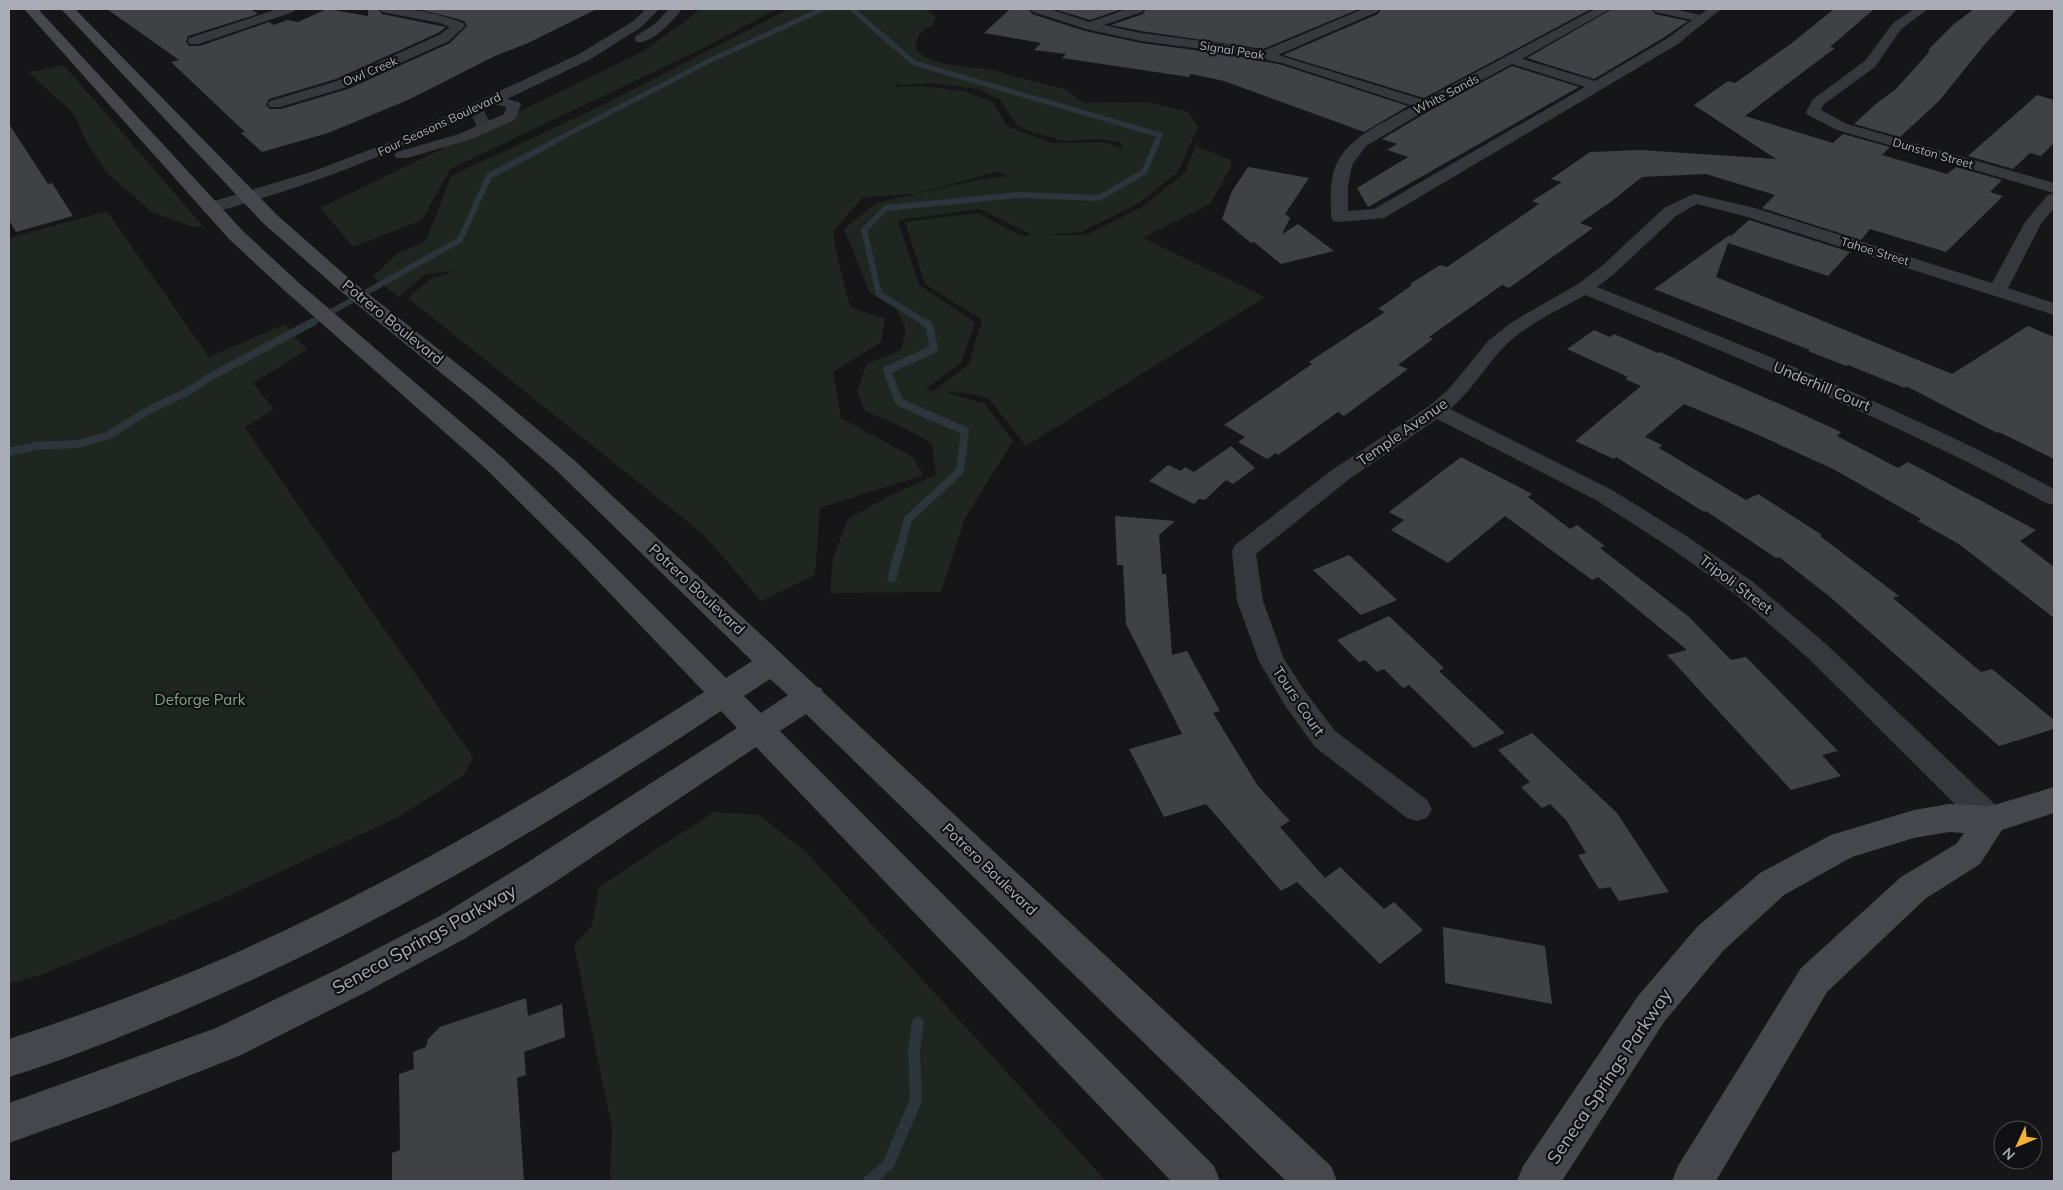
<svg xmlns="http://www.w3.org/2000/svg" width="2063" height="1190" font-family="Mulish,sans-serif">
<rect width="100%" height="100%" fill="#161618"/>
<path fill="#1e261f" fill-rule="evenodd" d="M701,9H776L704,48L450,169L422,220L353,247L320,208L644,51Z
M788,9L926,10L936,16L933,24C921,32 918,32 915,47L924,57L945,64L993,70L1016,77L1065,89L1084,103L1147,102L1189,112L1198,127L1178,172L1136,205L1081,232L1045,235H1087L1144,206L1185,172L1196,146L1231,160V167L1210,204L1143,238L1265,297L1026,446L989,399L967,393L945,392L985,404L1013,441L965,518L941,592L830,593L833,558L848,519L889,496L936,475L932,443L898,425L865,411L857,391L867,364L901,350L906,329L896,309L870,293L844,229L876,203L981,179L1008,176L997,172L914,194L863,197L833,232L839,265L850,307L885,319L881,342L833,372L841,418L913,457L923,475L820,508L815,575L761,601L703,534L408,298L430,279L456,271L425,274L399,297L372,277L397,254L426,241L451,176L603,105ZM895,82L900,85L934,83L978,89L1000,100L1017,126L1031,132L1065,141L1099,139L1120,142L1123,149L1103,142L1051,143L1007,126L993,102L964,91L922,86L896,87ZM980,209L1032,235L1022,236L977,213L905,222L925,284L982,320L969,364L934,391L924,390L961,363L975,322L919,285L898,220Z
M64,65L203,226L193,227L152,212L107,173L86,141L74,114L28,72Z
M107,211L209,357L285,324L307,350L253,383L274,409L245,428L473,757L463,776L398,817L215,902L44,974L9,984V238Z
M714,812L759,815L807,853L1106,1181H610L612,1127L574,945L592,926L599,887Z"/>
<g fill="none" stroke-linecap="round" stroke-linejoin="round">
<path stroke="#2c353c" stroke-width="5" d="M852,9L914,63L1160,135L1156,143
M551,143L711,60L823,9"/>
<path stroke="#2c353c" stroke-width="6" d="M311,323L460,240L489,176L554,142
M926,323L879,294L864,230L886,208L1019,195L1099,198L1144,172L1157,142"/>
<path stroke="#2c353c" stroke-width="8" d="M9,452L36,446L78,444L107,436L151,409L187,392L210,377L313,322
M900,549L908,519L960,471L965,431L899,402L887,370L934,349L929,325L924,322"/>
<path stroke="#2c353c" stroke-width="9" d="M892,578L900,548"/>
<path stroke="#2c353c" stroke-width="12" d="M869,1181L888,1165L916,1100L914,1050L918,1023"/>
</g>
<path fill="#404145" d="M107,9H251L258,14L188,36L186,42L189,46H200L269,22L274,25L287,20L298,22L327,9L368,16V9H378L382,14L446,27L438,33L336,79L269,99L266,105L270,109H281L348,89L450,43L467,26L464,21L454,18L417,9H597L528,43L495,56L408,100L328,133L262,152L241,133L245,132L171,62L179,60Z
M1010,9H1029L1032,14L1085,31L1141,43L1232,55L1282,65L1408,106L1364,132L1224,81L1191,74L1189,77L1062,58L1066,54L1034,50L1041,43L984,33Z
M1054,9H1122L1090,20Z
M1146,9H1359L1263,49L1141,31L1111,25L1143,14Z
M1381,9H1591L1424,98L1283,55L1378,14Z
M1612,9H1651L1655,14L1688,21L1663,38L1594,79L1527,58Z
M1834,9H1874L1830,47L1835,48L1745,116L1833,143L1843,134L1890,147L1882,155L1947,174L1956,167L2002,180L1990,192L2003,196L1946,252L1870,229L1861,240L1762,208L1775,195L1706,174L1642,177L1612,201L1580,223L1593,228L1509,288L1502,285L1429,337L1433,339L1398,365L1408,369L1344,416L1338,412L1278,455L1276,453L1267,459L1238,442L1245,437L1224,425L1312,364L1309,362L1385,312L1378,309L1412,285L1410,284L1440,265L1447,267L1539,204L1532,201L1562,182L1551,179L1590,152L1641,150L1776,159L1694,105L1728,81L1735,83L1792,43Z
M1974,9H2017L1985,44L1939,101L1900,137L1854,124L1877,103L1896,89L1930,51L1928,50L1954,24Z
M1512,66L1579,87L1368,207L1357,188L1408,157L1387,150L1397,144L1382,139L1431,110Z
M2037,95L2054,100V143L2041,156L2030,153L2013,169L1968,156Z
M9,124L48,184L52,183L73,216L16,232L9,220Z
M1248,167L1309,178L1285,214L1290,218L1282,234L1298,224L1334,251L1281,264L1254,242L1251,243L1222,219L1232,191Z
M1749,220L1850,252L1828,276L1728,243L1716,277L1952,374L2028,326L2054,337V459L1999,432L1997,433L1906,386L1905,388L1848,365L1846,366L1808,351L1810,350L1654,289L1731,234L1730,237Z
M1594,330L1610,337L1614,334L1658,353L1660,352L1782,405L1841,432L1837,436L1898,468L1908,462L2036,530L2020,541L2054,567V618L1959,544L1918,521L1921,519L1833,469L1754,433L1684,404L1645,437L1662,445L1659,448L1746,500L1758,494L1822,535L1820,536L1899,596L1893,598L1981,672L1992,669L2054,720V729L1999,746L1829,596L1779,557L1776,558L1706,511L1704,512L1616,457L1614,459L1575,441L1641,386L1625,379L1628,377L1567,349Z
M1231,446L1255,468L1233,484L1226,480L1205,500L1199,499L1194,504L1149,481L1168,465L1181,471L1185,467L1194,472Z
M1461,457L1532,494L1528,497L1570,529L1577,525L1605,546L1600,548L1688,616L1731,660L1746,657L1838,751L1822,755L1841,776L1791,790L1667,655L1687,650L1598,577L1592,580L1505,516L1448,563L1391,530L1404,520L1389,512Z
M1115,516L1175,521L1159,535L1162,574H1166L1172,655L1187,651L1220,711L1213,713L1258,786L1290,821L1280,827L1325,878L1340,867L1384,909L1394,902L1423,930L1380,964L1297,882L1281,891L1206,804L1164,817L1129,749L1182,734L1126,624L1123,565H1117Z
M1349,555L1361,566L1397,600L1361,615L1313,570Z
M1389,616L1444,668L1439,671L1505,733L1474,748L1409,685L1403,688L1384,669L1377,672L1365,660L1359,662L1337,640Z
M1532,733L1617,813L1669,892L1619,901L1610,887L1599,889L1578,855L1586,853L1566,820L1550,804L1542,808L1521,787L1530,782L1498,750Z
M1443,927L1545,946L1552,1004L1445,983Z
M526,998L528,1016L562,1004L565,1037L524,1052L526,1075L517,1078L524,1181H392V1153L400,1150L399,1074L414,1069L413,1052L426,1047L428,1039L440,1027Z"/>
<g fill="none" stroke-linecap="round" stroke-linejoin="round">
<path stroke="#333438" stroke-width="14" stroke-dasharray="14 7" stroke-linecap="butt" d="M475,123L487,117"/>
<path fill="#37383d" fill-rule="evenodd" d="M278,9H295L293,12L199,44H189L188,41L189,38Z
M380,9C408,7 437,13 463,23L465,26L449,41L347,87L280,107H270L268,104L270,101L337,81L439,35L450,27L440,23L382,12Z
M646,9H659L640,28L589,60L507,99L519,102L521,105L515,120L469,140L407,158H397L394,155L397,152L459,134L504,114L506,107L495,104C403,148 309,188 210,213L204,212L202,208L204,204L311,172L393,141L579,54L632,22Z
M669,9H682C674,20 651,45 636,42L635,39L636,36L655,24Z
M1031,9H1049L1090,22L1127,9H1144L1142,12L1104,25L1141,33L1232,45L1263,51L1363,9H1379L1377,12L1278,55L1424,100L1595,9H1610L1522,59L1595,81L1668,38L1692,20L1655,12L1653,9H1674L1700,15L1708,9H1721L1678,44L1384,218L1339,222L1333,221L1331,217C1331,201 1329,178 1337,163C1350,135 1388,121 1413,106L1282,63L1232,53L1141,41L1086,29L1033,12ZM1512,64L1585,87L1374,209L1348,211V187L1352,165L1366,146L1430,108Z
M1914,9H1928L1901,29L1875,67L1824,104L1821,110L1847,124L2054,183V193L1837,130L1808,115L1806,112L1813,99L1865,61L1893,23Z
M2054,193V208L2041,224L2008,288L2054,303V315L1744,216L1697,204L1676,216L1614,274L1597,287C1752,349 1907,410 2054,489V505L2046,503C1897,422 1742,359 1585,295C1557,311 1523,326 1501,350C1483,370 1470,392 1450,409L1612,490L1688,537L1753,582L1826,644L2002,811L2006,820L2002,829L1991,833L1980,829L1808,658L1735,594L1672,549L1596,500L1437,419L1348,480L1256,554L1263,601L1284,659L1306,693L1335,731L1427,800L1432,809L1427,818L1417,821L1407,818L1315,747L1286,707L1259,661L1237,601L1232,551L1235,545L1332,470L1429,406L1449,389L1488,341L1512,322L1578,284L1602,266L1664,208L1689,196L1695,194L1755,208L1992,283L2025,222L2048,195Z"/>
<path fill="#45474d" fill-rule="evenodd" d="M24,9H38L243,231L299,283L503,458L594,546L726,678L752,661L556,470L473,399L338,289L263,223L61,9H75L277,215L352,281L489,389L574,460L817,687L821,688L823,692L1331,1166L1337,1181H1286L806,714L780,731L1214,1166L1220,1181H1171L756,747L552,884L466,938L366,992L239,1056L112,1106L9,1143V1103L216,1028L340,968L440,916L528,862L737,728L721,711C549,825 373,930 182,1011C126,1035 68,1059 9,1077V1039C72,1018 134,996 196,970C374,895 541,796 704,692L576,558L485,468L285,291L229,239ZM770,679L788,695L761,713L744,696Z
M2054,787V813L2002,830L1980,864L1925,899L1827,992L1716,1181H1672L1678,1166L1801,968L1901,877L1956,844L1964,833L1949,832L1914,838L1852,857L1784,895L1723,951L1664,1022L1562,1181H1517L1523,1166L1638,996L1697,927L1760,873L1831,835L1914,810L1949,804L1991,806Z"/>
</g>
<g text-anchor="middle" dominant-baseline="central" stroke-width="4.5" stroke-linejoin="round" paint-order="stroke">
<g font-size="12" fill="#a8adb8" stroke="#111113">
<text transform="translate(1232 50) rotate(9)">Signal Peak</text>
<text transform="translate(370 71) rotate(-23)">Owl Creek</text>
<text transform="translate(1446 94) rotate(-28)">White Sands</text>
<text transform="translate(439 124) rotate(-25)">Four Seasons Boulevard</text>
<text transform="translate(1933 153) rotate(16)">Dunston Street</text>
<text transform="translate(1875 251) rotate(17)">Tahoe Street</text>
</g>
<g font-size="15" fill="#a8adb8" stroke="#111113">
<text transform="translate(393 322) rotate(39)">Potrero Boulevard</text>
<text transform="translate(1822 386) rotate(23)">Underhill Court</text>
<text transform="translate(1402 432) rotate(-35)">Temple Avenue</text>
<text transform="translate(1736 584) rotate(37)">Tripoli Street</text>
<text transform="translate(697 589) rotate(43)">Potrero Boulevard</text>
<text transform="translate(1299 701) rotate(56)">Tours Court</text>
<text transform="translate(990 869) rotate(44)">Potrero Boulevard</text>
</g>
<g font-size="15" fill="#7fa381" stroke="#111113">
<text x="200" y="699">Deforge Park</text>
</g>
<g font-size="18" fill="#a8adb8" stroke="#111113">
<text transform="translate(424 939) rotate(-29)">Seneca Springs Parkway</text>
<text transform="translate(1609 1076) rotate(-56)">Seneca Springs Parkway</text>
</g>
</g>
<rect width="2063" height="1190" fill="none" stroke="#a8adb8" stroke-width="20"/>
<g transform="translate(2018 1145) rotate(226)"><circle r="24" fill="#111113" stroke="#4d4f55"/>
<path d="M0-4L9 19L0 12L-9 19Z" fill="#f2b134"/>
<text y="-8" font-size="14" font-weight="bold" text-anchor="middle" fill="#a8adb8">N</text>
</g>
</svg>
